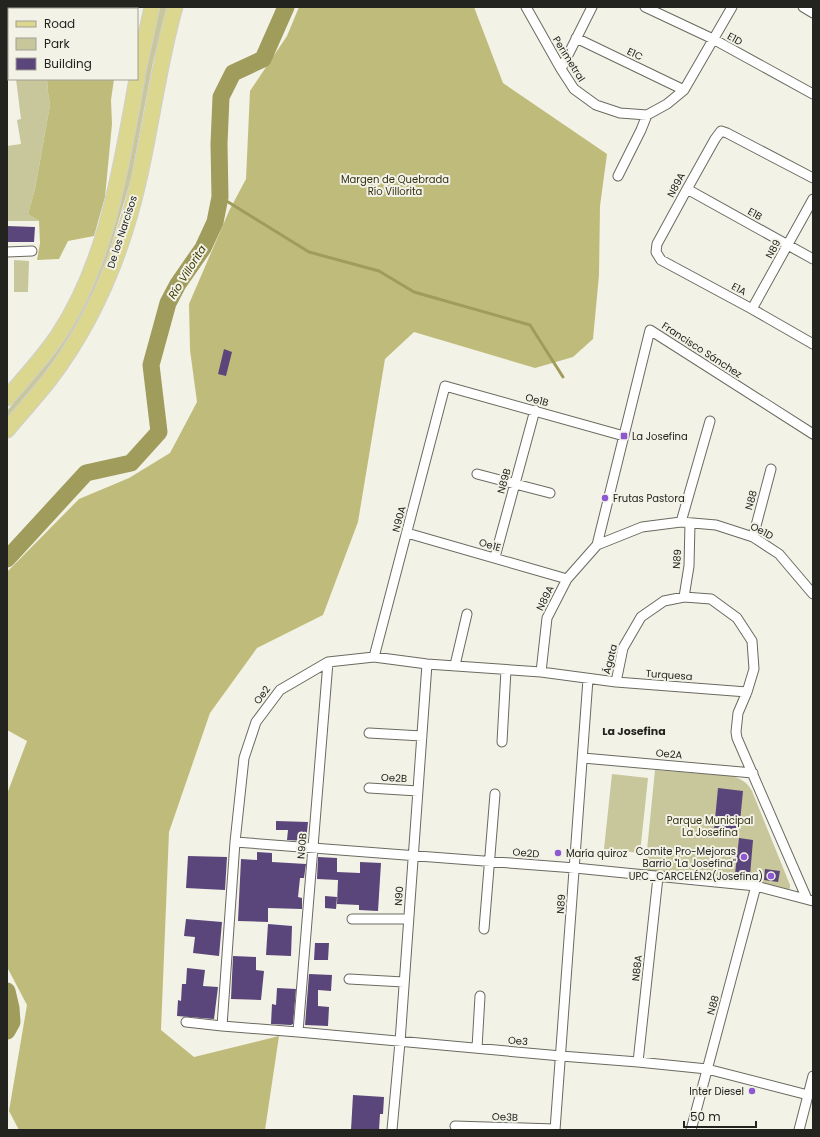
<svg xmlns="http://www.w3.org/2000/svg" width="820" height="1137" font-family="Poppins,sans-serif">
<rect width="100%" height="100%" fill="#f3f2e7"/>
<path fill="#c8c69b" d="M157,7H167L153,62L131,179L108,256L92,294L69,339L56,360L7,421V411L47,362L81,304Z
M16,79H47L48,92L50,105L35,189L28,214L39,221H7V146L21,144L17,120L21,119Z
M14,260L29,261L28,292H14Z
M655,770L732,776C741,779 747,782 752,791L790,885V888L788,890L750,881L645,870Z
M612,774L648,778L640,853L604,849Z"/>
<path fill="#bfbc7b" d="M299,7H474L503,83L607,154L600,206L599,275L593,339L573,357L535,368L414,332L385,359L358,522L323,615L257,648L210,713L169,832L161,1030L194,1057L279,1036L265,1130H19L9,1111L27,1005L7,967V794L27,741L7,730V572L79,499L129,478L170,453L197,402L190,350L189,304L229,211L246,179L250,91L287,36Z
M47,79H114L111,100L112,124L105,197L94,236L68,241L59,259L37,260L40,243L39,221L28,214L35,189L50,105L48,92Z"/>
<g fill="none" stroke-linecap="round" stroke-linejoin="round">
<path stroke="#9f9c5c" stroke-width="3" d="M220,197L309,252L379,271L414,292L530,325L563,377"/>
<path stroke="#9f9c5c" stroke-width="17" d="M7,559L86,473L131,463L159,432L151,365L168,303L178,284L203,248L215,222L220,197L219,144L221,97L233,73L263,59L286,7
M7,991L11,1008L12,1022L7,1031"/>
</g>
<path fill="#5a467a" d="M7,226L35,227L34,242H7Z
M224,349L232,352L226,376L218,374Z
M718,788L743,791L739,832L714,830Z
M276,821L308,822L306,841L287,840L288,830H276Z
M739,838L753,840L750,876L735,874Z
M257,852L272,853V862L306,864L304,878H300L298,897L302,898V909L268,908V922L238,921L241,859L257,860Z
M188,856L227,857L225,890L186,888Z
M318,857L337,858V872L360,873V862L381,863L378,911L359,910V905L337,904L338,880L317,879Z
M765,869L780,871L778,882L764,880Z
M325,896L337,897L336,909L325,908Z
M186,919L222,922L219,956L193,953L195,937L184,936Z
M268,924L292,926L291,956L266,955Z
M315,943H329L328,960H314Z
M233,956L256,957V970L264,971L261,1000L231,999Z
M187,968L205,970L203,986L218,987L214,1019L177,1016L178,1000L181,1001L182,984H186Z
M309,974L332,975L331,991L318,990V1006L329,1007L328,1026L305,1025Z
M277,988L296,989L293,1024L291,1025L271,1024L272,1004L276,1005Z
M353,1095L384,1097L383,1114H380L379,1130H351Z"/>
<g fill="none" stroke-linecap="round" stroke-linejoin="round">
<g stroke="#6b6a60" stroke-width="11">
<path id="street" d="M526,7L561,69L574,89L596,105L620,113L647,115L667,104L684,90L732,7
M645,7L713,39L813,94
M803,7L813,13
M576,38L684,90
M561,69L592,7
M618,176L641,130L647,115
M813,178L727,133L721,131L715,139L687,189L657,244L656,252L661,260L752,309L813,344
M687,189L813,259
M7,252L32,251
M752,309L813,199
M477,474L550,493
M681,522L710,421
M407,533L567,579
M753,537L771,469
M597,545L650,330L813,434
M495,557L535,410
M684,597L689,566L690,523
M374,657L445,386L624,436
M455,665L467,614
M541,672L547,618L567,579L597,545L642,527L681,522L716,525L753,537L779,554L813,594
M616,682L623,648L641,617L664,601L684,597L711,599L737,618L752,641L754,669L747,692L738,713L736,732L737,738L807,899
M369,733L422,736
M502,742L506,670
M583,758L753,773
M369,788L418,791
M235,842L575,868L756,886L813,901
M352,919H408
M484,929L495,794
M349,979L404,982
M186,1022L222,1026L298,1032L561,1056L638,1062L707,1069L808,1095
M222,1026L235,842L244,758L256,722L280,690L328,662L374,657L427,664L541,672L616,682L747,692
M298,1032L328,662
M477,1048L480,996
M638,1062L658,877
M455,1126L555,1129
M392,1130L400,1042L427,664
M555,1130L588,679
M691,1130L756,886
M799,1130L813,1076"/>
</g>
<g stroke="#cfcfce" stroke-width="17">
<path id="primary" d="M137,76L152,7
M7,398C25,377 44,357 59,334C108,259 121,166 137,79
M7,430C21,413 36,397 50,379C94,321 123,250 139,179C152,122 159,63 175,7"/>
</g>
<use href="#street" stroke="#fff" stroke-width="9"/>
<use href="#primary" stroke="#dcd78f" stroke-width="15"/>
</g>
<g fill="#8c59d1" stroke="#f3f2e7" stroke-width="1.5">
<rect x="620" y="432" width="8" height="8" rx="2"/>
<circle cx="605" cy="498" r="4"/>
<circle cx="558" cy="853" r="4"/>
<circle cx="744" cy="857" r="4"/>
<circle cx="771" cy="876" r="4"/>
<circle cx="752" cy="1091" r="4"/>
</g>
<g text-anchor="middle" dominant-baseline="central" stroke-width="4" stroke-linejoin="round" paint-order="stroke">
<g font-size="10" fill="#23231f" stroke="#f3f2e7">
<text transform="translate(735 39) rotate(29)">E1D</text>
<text transform="translate(635 54) rotate(26)">E1C</text>
<text transform="translate(569 59) rotate(58)">Perimetral</text>
<text transform="translate(676 185) rotate(-62)">N89A</text>
<text transform="translate(755 214) rotate(29)">E1B</text>
<text transform="translate(122 232) rotate(-72)">De los Narcisos</text>
<text transform="translate(773 249) rotate(-61)">N89</text>
<text transform="translate(739 289) rotate(28)">E1A</text>
<text transform="translate(702 350) rotate(33)">Francisco Sánchez</text>
<text transform="translate(537 400) rotate(15)">Oe1B</text>
<text transform="translate(504 481) rotate(-75)">N89B</text>
<text transform="translate(751 500) rotate(-75)">N88</text>
<text transform="translate(399 519) rotate(-75)">N90A</text>
<text transform="translate(762 531) rotate(28)">Oe1D</text>
<text transform="translate(490 545) rotate(16)">Oe1E</text>
<text transform="translate(677 559) rotate(-86)">N89</text>
<text transform="translate(545 598) rotate(-64)">N89A</text>
<text transform="translate(610 659) rotate(-75)">Ágata</text>
<text transform="translate(669 675) rotate(4)">Turquesa</text>
<text transform="translate(262 695) rotate(-53)">Oe2</text>
<text transform="translate(669 754) rotate(5)">Oe2A</text>
<text transform="translate(394 778) rotate(3)">Oe2B</text>
<text transform="translate(302 846) rotate(-85)">N90B</text>
<text transform="translate(526 853) rotate(5)">Oe2D</text>
<text transform="translate(399 896) rotate(-86)">N90</text>
<text transform="translate(561 904) rotate(-86)">N89</text>
<text transform="translate(637 968) rotate(-84)">N88A</text>
<text transform="translate(713 1005) rotate(-75)">N88</text>
<text transform="translate(518 1041) rotate(5)">Oe3</text>
<text transform="translate(505 1117) rotate(2)">Oe3B</text>
</g>
<g font-size="10" fill="#333113" stroke="#f3f2e7">
<text x="395" y="179">Margen de Quebrada<tspan x="395" dy="12">Río Villorita</tspan></text>
<text x="710" y="820">Parque Municipal<tspan x="710" dy="12">La Josefina</tspan></text>
</g>
<g font-size="10" fill="#23231f" stroke="#f3f2e7" text-anchor="start">
<text x="632" y="436">La Josefina</text>
<text x="613" y="498">Frutas Pastora</text>
<text x="736" y="851" text-anchor="end">Comite Pro-Mejoras<tspan x="736" dy="12">Barrio "La Josefina"</tspan></text>
<text x="566" y="853">María quiroz</text>
<text x="763" y="876" text-anchor="end">UPC_CARCELÉN2(Josefina)</text>
<text x="744" y="1091" text-anchor="end">Inter Diesel</text>
</g>
<g font-size="11" font-style="italic" fill="#3b3802" stroke="#f3f2e7">
<text transform="translate(187 272) rotate(-58)">Río Villorita</text>
</g>
<g font-size="11" font-weight="bold" fill="#23231f" stroke="#f3f2e7">
<text x="634" y="731">La Josefina</text>
</g>
</g>
<rect width="820" height="1137" fill="none" stroke="#23231f" stroke-width="16"/>
<rect x="8" y="8" width="130" height="72" fill="#f3f2e7" stroke="#a09f97"/>
<rect x="16" y="21" width="20" height="6" fill="#dcd78f" stroke="#a09f97"/>
<text x="44" y="28" font-size="12" fill="#23231f">Road</text>
<rect x="16" y="38" width="20" height="12" fill="#c8c69b" stroke="#a09f97"/>
<text x="44" y="48" font-size="12" fill="#23231f">Park</text>
<rect x="16" y="58" width="20" height="12" fill="#5a467a" stroke="#a09f97"/>
<text x="44" y="68" font-size="12" fill="#23231f">Building</text>
<path d="M684 1121v6h72v-6" fill="none" stroke="#23231f" stroke-width="2"/>
<text x="690" y="1121" font-size="12" fill="#23231f" stroke="#f3f2e7" stroke-width="3" paint-order="stroke">50 m</text>
</svg>
